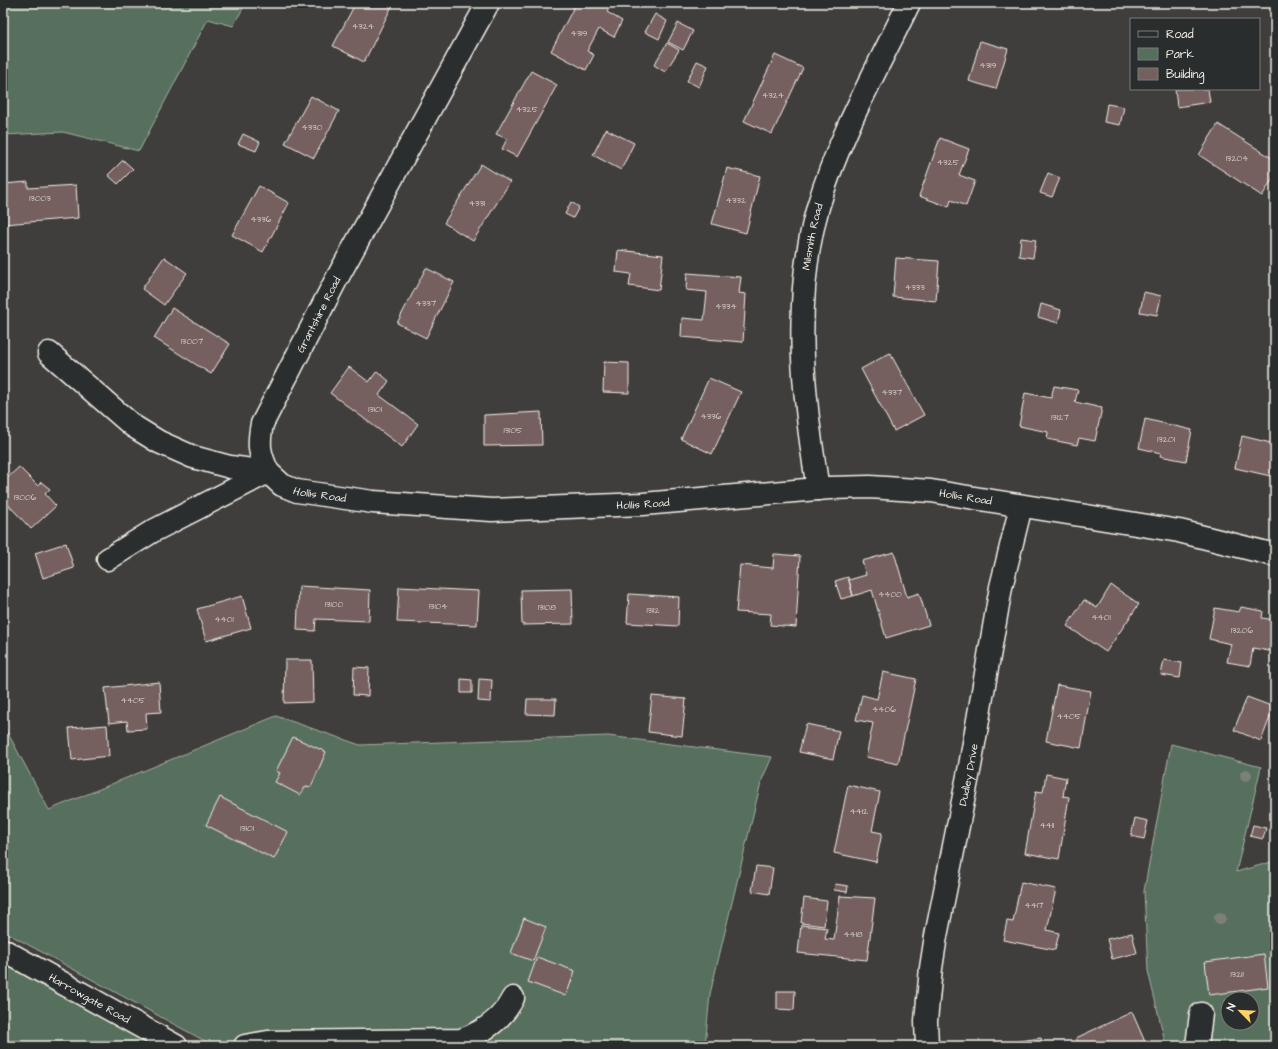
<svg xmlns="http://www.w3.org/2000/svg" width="1278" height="1049" font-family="'Architects Daughter',sans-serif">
<rect width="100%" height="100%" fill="#403d3d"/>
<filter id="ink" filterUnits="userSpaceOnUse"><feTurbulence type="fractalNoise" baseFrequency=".025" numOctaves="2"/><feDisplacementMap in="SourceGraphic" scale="8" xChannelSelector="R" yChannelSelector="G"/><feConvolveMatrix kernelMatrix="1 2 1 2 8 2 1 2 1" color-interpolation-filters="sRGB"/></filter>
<g filter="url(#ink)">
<path fill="#566f5d" stroke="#a5b0a2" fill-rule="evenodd" d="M3,3H246L233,26L208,19L139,151L63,132L3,135Z
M276,716L360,745L608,736L772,757L761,782L710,994L705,1046H214L3,931V724L49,810Z
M1171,744L1261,767L1236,872L1275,861V1046H1166L1148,971L1144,891ZM1228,999H1252V1023H1228Z
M3,950L176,1046H3Z"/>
<path fill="#74615f" stroke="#f4f1e8" d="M350,3L393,4L364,62L333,46L354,6Z
M576,3H612L607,12L622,21L614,37L599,29L587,51L594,55L586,70L551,51Z
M655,14L667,21L659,39L645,32Z
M678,23L693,31L683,50L668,42Z
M980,41L1008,49L996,89L969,81Z
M667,43L679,50L665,72L654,65Z
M775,55L803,68L772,134L744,121Z
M697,61L708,66L699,87L687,81Z
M531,71L557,85L517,157L502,149L507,139L496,134Z
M1175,89H1208L1210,102L1177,107Z
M311,96L339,111L314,158L285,143Z
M1107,104L1124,107L1120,125L1104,122Z
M1218,124L1275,160V175L1262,196L1199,155Z
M606,129L634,143L621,170L593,155Z
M243,134L260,142L256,151L238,144Z
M940,138L969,149L959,175L975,181L966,206L951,200L949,207L919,196Z
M123,160L133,169L118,184L108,175Z
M481,164L510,182L473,241L444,223Z
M727,168L760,176L746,233L712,224Z
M1048,173L1060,178L1052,197L1040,193Z
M28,182V188L76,185L78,218L4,224L3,184Z
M259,186L289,203L263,252L232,235Z
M571,202L579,207L573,218L565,214Z
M1021,238L1036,240L1033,258L1019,256Z
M618,250L663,255L659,290L629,286L631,274L616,272Z
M164,257L187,273L164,305L142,289Z
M896,258L939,261L936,301L893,297Z
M426,268L454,282L426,338L397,323Z
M687,273L741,277L739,293L746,294L743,342L681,337L682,318L704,320L707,292L686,290Z
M1144,292L1161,296L1157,315L1140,312Z
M1041,304L1061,310L1058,323L1038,317Z
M172,308L230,344L211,374L154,338Z
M890,353L924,415L894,431L861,369Z
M604,362L629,363V393L603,392Z
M349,367L369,382L377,371L389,381L379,395L418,424L402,447L330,393Z
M709,378L741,392L712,454L681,439Z
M1054,386L1078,390L1075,402L1102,408L1095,441L1079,438L1077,445L1047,439L1048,432L1019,426L1025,393L1051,398Z
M541,412L542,445L484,446V415Z
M1145,419L1192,430L1186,461L1160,456L1161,453L1139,448Z
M1242,436L1275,444V477L1235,468Z
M19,467L38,486L41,482L50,489L45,494L56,506L31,529L3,499V482Z
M66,543L74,568L43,578L35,553Z
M894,552L907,597L919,593L929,625L886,638L872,590L853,596L849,580L866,575L862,561Z
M774,554L800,556L796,627L770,625L771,614L736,612L740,565L773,568Z
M848,577L853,596L841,599L835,581Z
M1111,585L1139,604L1106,652L1067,626L1084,600L1097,608Z
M299,586L370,590L369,621L316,619L315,631L297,630Z
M399,587L479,591L477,625L397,622Z
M572,589L573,624L522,625L521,590Z
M629,594L679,597L678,626L627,623Z
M242,596L251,628L206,641L197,609Z
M1241,607L1263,611L1262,618L1275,620L1269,651L1253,648L1250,666L1227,662L1231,644L1209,639L1215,608L1239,612Z
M285,660H312L313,702L284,703Z
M1164,660L1182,663L1180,678L1161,675Z
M354,667L369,668L368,696L353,695Z
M883,672L916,679L898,764L866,757L873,723L856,720L862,695L877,699Z
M461,679L472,680V693H461Z
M479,679L492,680L491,702L478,701Z
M159,682L161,712L146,713L147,729L128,730L127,721L109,723L105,688Z
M1057,685L1091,691L1081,748L1046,741Z
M652,696L686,699L682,736L648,732Z
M1247,697L1274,707L1261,741L1234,730Z
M527,699H556L555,715L526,714Z
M806,724L839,731L833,759L799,752Z
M107,725L109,756L72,760L69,728Z
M293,737L326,752L311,787L306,786L300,795L275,782L280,773L276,771Z
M1046,774L1066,778L1063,796L1069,797L1059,859L1025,853L1036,791L1043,792Z
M848,785L880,792L872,831L882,833L876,862L834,853Z
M220,797L288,832L274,859L206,825Z
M1135,818L1148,821L1144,839L1131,836Z
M1253,825L1266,828L1263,839L1250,836Z
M756,866L773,868L769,894L752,891Z
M1021,882L1056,889L1047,930L1059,933L1055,950L1003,940L1007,921L1013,922Z
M835,884L848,886L847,892L834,890Z
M840,896L875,898L867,960L798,953L801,925L827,928L825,939L834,940Z
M804,898L827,901L824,926L801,923Z
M524,918L546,927L533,961L511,953Z
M1132,933L1137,953L1112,959L1107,939Z
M1264,954L1268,987L1209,995L1205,962Z
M537,957L575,971L566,996L528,982Z
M777,991H795L794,1010L777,1009Z
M1132,1012L1145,1042L1136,1046H1080L1076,1038Z
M1041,1038L1043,1046H984Z"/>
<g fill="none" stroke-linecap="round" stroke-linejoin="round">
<g stroke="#f4f1e8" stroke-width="25">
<g id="minor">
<path id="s1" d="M49,353L133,426L159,442L193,457L230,467L268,472L282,485L297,491L373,502L492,510L643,504L829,488L870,487L931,491L1179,531L1275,555"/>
<path id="s2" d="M818,489C803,397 792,299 818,207C839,136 877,69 909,3"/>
<path id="s3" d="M108,559L153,531L268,472C259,453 258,444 262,424L335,282L488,3"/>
<path d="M245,1046L268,1042L461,1040C484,1032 502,1020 513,998"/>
<path id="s4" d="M927,1046L926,1021L931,968L936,936L970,766L1001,587L1021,506"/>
<path d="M1197,1046L1201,1014"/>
</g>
</g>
<g stroke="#f4f1e8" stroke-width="25">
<g id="major">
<path id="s5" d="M3,950L176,1046"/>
</g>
</g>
<use href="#minor" stroke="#2a2d2e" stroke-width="22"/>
<use href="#major" stroke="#2a2d2e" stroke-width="22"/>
</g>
<g fill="#7c8078">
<circle cx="1246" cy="775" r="6"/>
<circle cx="1220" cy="918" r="6"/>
</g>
</g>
<g text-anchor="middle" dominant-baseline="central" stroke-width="3.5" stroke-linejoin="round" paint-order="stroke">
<g font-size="9" fill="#d4cdc6">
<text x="363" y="26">4324</text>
<text x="579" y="33">4319</text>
<text x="988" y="65">4319</text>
<text x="773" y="95">4324</text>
<text x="527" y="109">4325</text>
<text x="312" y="127">4330</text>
<text x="1237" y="158">13204</text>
<text x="948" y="162">4325</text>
<text x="40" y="198">13003</text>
<text x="736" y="200">4332</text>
<text x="477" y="203">4331</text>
<text x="261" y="219">4336</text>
<text x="915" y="287">4333</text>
<text x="426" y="303">4337</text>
<text x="726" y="306">4334</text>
<text x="192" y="341">13007</text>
<text x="892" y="392">4337</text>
<text x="375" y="409">13101</text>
<text x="711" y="416">4336</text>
<text x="1060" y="417">13127</text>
<text x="513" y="430">13105</text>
<text x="1166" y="439">13201</text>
<text x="25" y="497">13006</text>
<text x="890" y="594">4400</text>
<text x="334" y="604">13100</text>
<text x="438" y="606">13104</text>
<text x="547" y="607">13108</text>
<text x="653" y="610">13112</text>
<text x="1101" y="617">4401</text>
<text x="224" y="619">4401</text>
<text x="1242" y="630">13206</text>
<text x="133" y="700">4405</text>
<text x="884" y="709">4406</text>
<text x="1069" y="716">4405</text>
<text x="859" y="811">4412</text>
<text x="1047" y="825">4411</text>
<text x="247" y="828">13101</text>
<text x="1034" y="905">4417</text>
<text x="853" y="934">4418</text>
<text x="1237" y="974">13211</text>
</g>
<g font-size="11" fill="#f4f1e8" stroke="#2a2d2e">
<text stroke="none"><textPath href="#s2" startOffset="254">Milsmith Road</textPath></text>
<text stroke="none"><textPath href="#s3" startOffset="355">Grantshire Road</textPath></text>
<text stroke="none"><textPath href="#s1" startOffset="314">Hollis Road</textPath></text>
<text stroke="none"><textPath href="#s1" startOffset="962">Hollis Road</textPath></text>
<text stroke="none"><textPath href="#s1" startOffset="638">Hollis Road</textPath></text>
<text stroke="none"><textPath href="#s4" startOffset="275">Dudley Drive</textPath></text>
<text stroke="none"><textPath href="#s5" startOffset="99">Harrowgate Road</textPath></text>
</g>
</g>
<rect width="1278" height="1049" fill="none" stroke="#2a2d2e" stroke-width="16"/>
<rect x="8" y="8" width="1262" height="1033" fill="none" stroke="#f4f1e8" stroke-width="1.5" filter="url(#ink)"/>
<rect x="1130" y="18" width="130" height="72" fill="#2a2d2e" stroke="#7b7b78"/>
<rect x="1138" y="31" width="20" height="6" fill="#2a2d2e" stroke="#7b7b78"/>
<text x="1166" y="38" font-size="12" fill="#f4f1e8">Road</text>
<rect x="1138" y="48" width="20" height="12" fill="#566f5d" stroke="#7b7b78"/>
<text x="1166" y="58" font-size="12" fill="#f4f1e8">Park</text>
<rect x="1138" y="68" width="20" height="12" fill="#74615f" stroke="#7b7b78"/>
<text x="1166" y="78" font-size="12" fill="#f4f1e8">Building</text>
<g transform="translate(1240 1011) rotate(294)"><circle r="19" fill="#2a2d2e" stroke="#7b7b78"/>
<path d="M0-3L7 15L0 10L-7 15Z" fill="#ffd166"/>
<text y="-6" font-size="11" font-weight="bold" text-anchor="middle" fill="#f4f1e8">N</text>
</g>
</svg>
